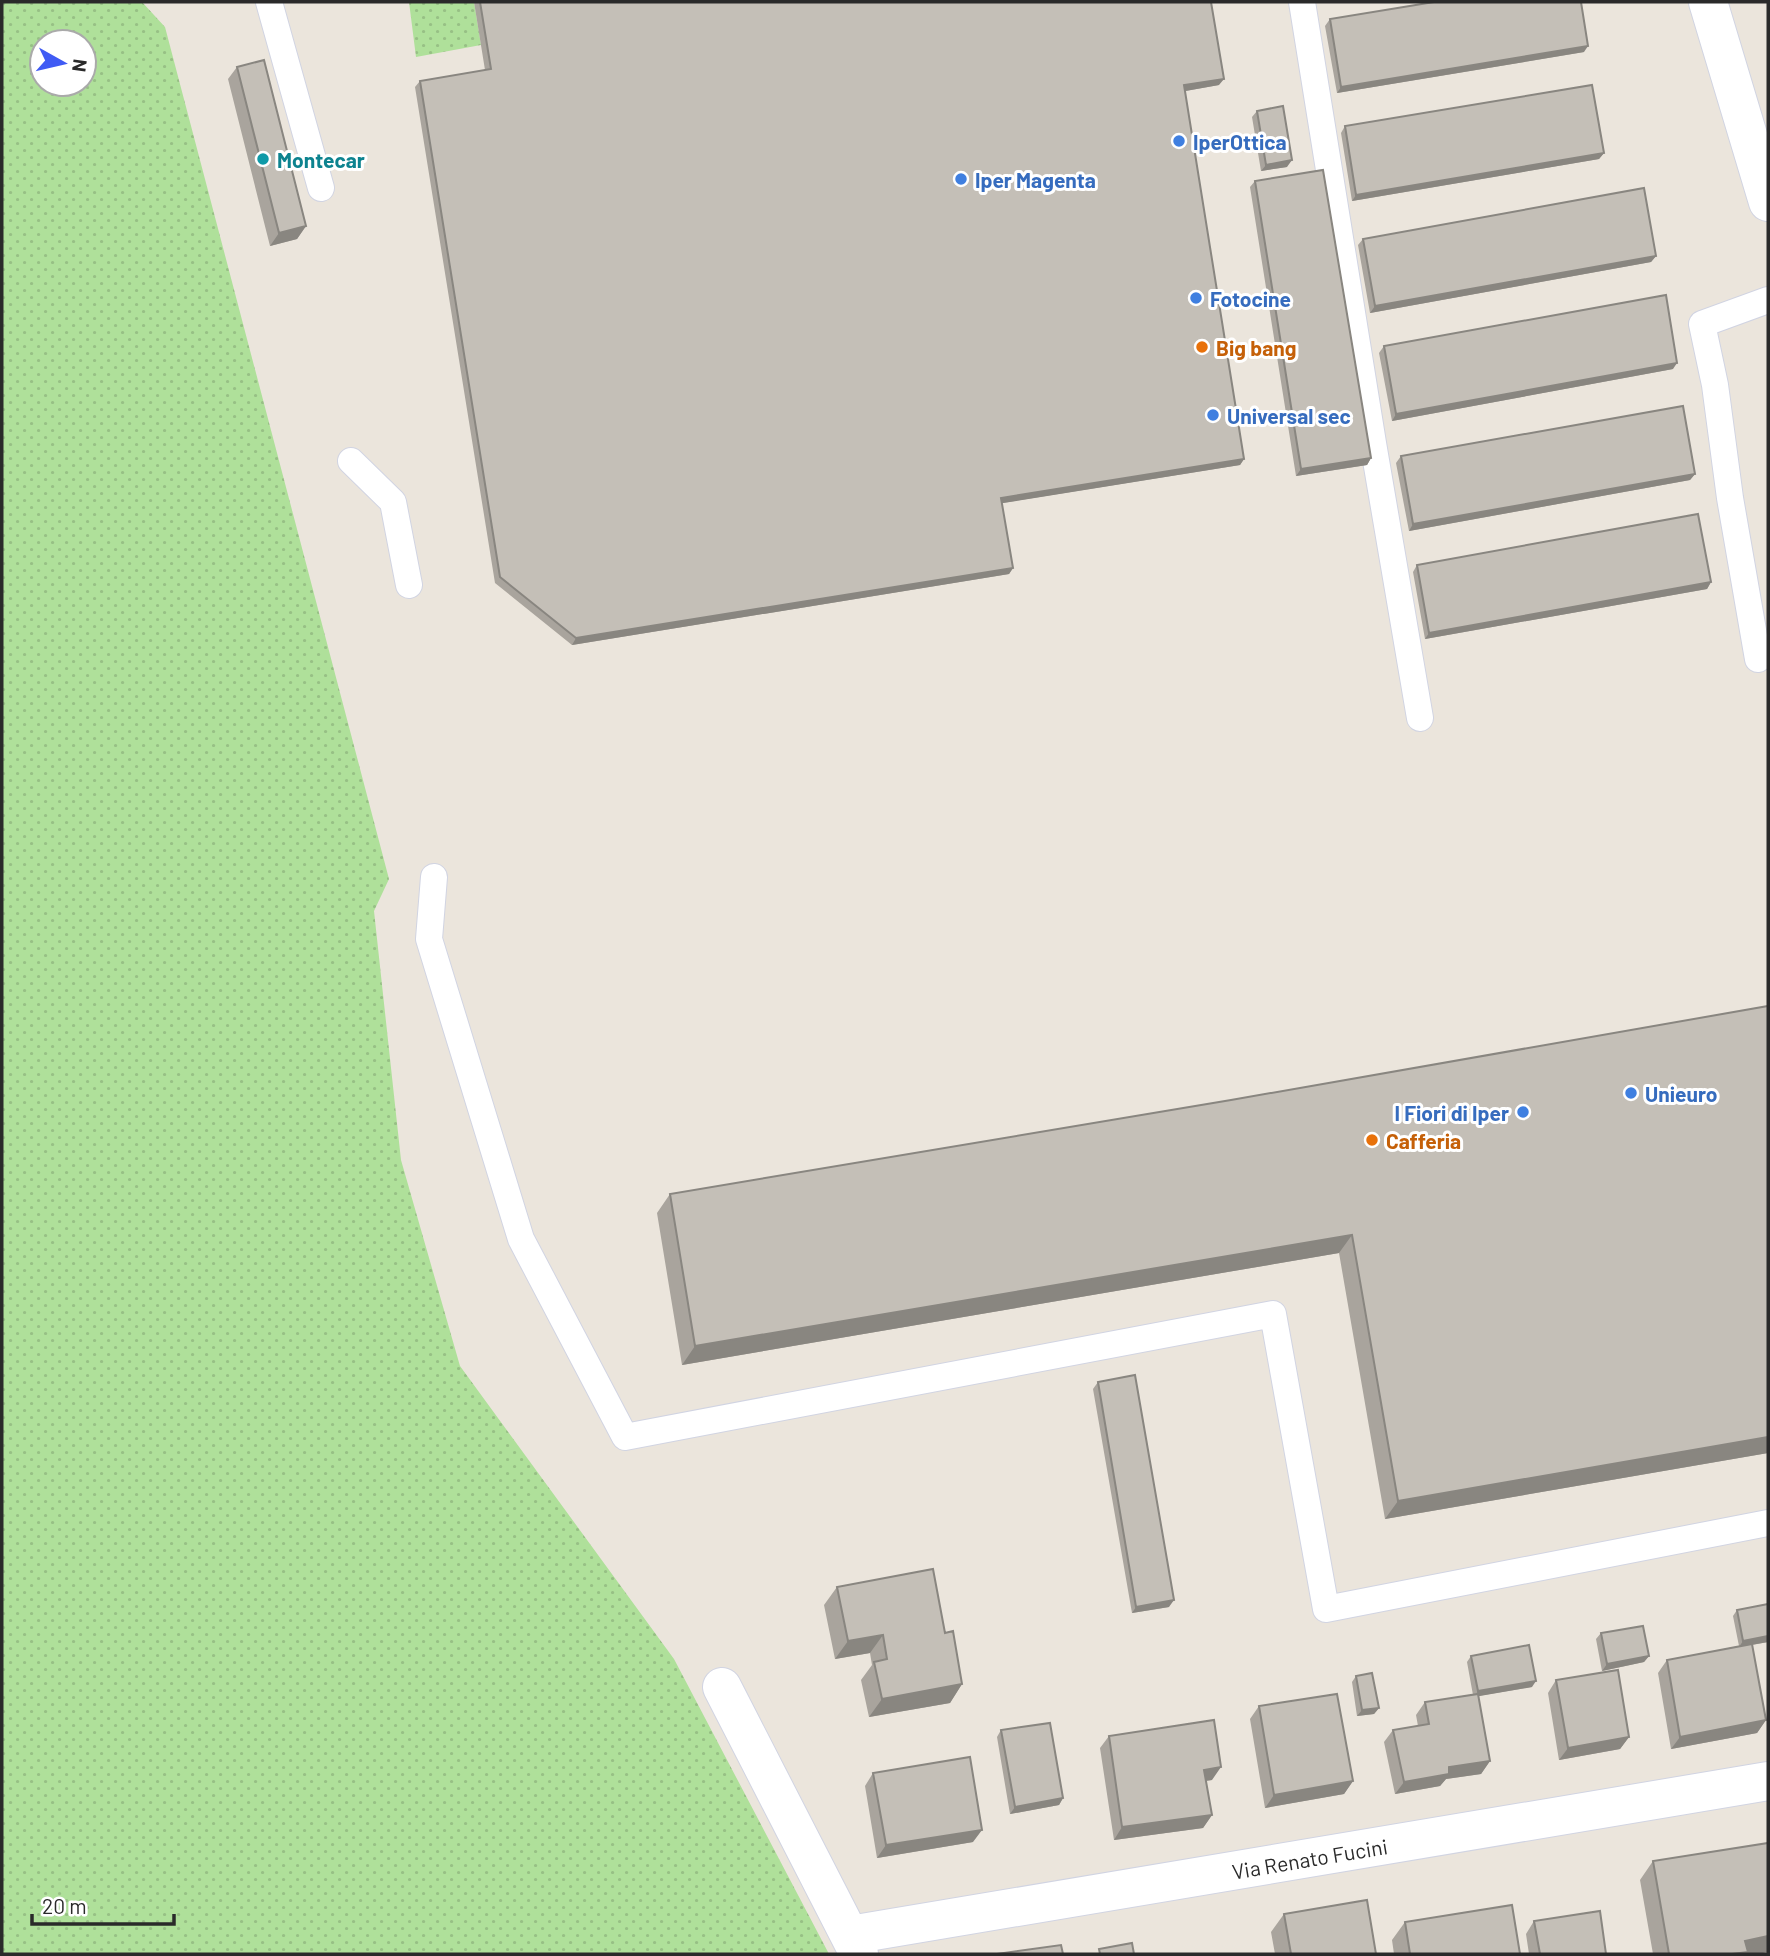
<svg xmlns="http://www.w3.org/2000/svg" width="1770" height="1956" font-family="Barlow,sans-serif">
<defs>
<pattern id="grass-dots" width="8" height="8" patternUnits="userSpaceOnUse" patternTransform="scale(1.75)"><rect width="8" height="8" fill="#afe09a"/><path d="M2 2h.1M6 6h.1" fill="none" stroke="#97c085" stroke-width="1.8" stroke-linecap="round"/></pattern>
</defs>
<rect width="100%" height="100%" fill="#ebe5dc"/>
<path fill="url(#grass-dots)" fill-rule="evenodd" d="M2,2H142L165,27L389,879L374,911L401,1160L460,1366L674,1659L829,1954H2ZM42,42H84V84H42Z
M409,2H474L481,45L416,57Z"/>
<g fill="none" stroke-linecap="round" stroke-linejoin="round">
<g stroke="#d1d4e2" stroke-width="28">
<path id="service" d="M269,2L321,188
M1302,2L1373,443L1420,718
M351,461L393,502L409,585
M1758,659L1730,498L1715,385L1702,324L1768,300
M434,877L429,939L521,1239L625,1437L1273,1314L1326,1609L1768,1523"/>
</g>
<g stroke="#d1d4e2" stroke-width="40">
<g id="minor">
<path d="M722,1687L859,1954"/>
<path id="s1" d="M850,1935L1768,1781"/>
</g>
</g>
<g stroke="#d1d4e2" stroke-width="40">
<path id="tertiary" d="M1708,2L1768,202"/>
</g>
<use href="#service" stroke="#fff" stroke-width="26"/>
<use href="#minor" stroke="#fff" stroke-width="38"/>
<use href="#tertiary" stroke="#fff" stroke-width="38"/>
</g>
<path fill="#a9a49d" d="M474,2H1211L1219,85L1185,91L1244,459L1240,465L1002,503L1013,568L1009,574L572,645L495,583L415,87L420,81L485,70Z
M1330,19L1584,52L1337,93L1325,26Z
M237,67L306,226L297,239L270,246L228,79Z
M1257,111L1287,167L1261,171L1252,117Z
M1345,126L1604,153L1599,159L1352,201L1341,133Z
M1255,181L1371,458L1367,465L1296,476L1250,187Z
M1363,239L1656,256L1651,262L1370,313L1358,245Z
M1384,346L1673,369L1392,421L1379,353Z
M1401,456L1695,474L1690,480L1409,531L1396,463Z
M1417,565L1711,582L1707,589L1425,639L1413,572Z
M1768,1006V1453L1385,1519L1339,1253L682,1365L657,1213L670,1194L1231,1100Z
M1098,1382L1169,1607L1132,1613L1093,1389Z
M837,1587L945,1633L962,1684L950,1703L869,1717L861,1680L872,1665L870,1653L835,1659L824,1605Z
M1737,1610L1768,1642L1752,1645L1766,1720L1757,1733L1671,1749L1658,1673L1667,1660L1739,1646L1733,1616Z
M1601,1633L1649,1656L1644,1662L1602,1671L1596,1639Z
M1471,1656L1532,1687L1478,1696L1490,1761L1481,1774L1446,1779L1440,1786L1395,1794L1384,1742L1393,1730L1418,1726L1416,1715L1425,1702L1473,1695L1467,1662Z
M1356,1676L1379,1708L1374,1714L1357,1716L1352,1682Z
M1556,1680L1629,1737L1620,1749L1559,1760L1548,1693Z
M1259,1706L1353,1781L1344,1794L1265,1808L1250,1719Z
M1001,1730L1063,1798L1059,1805L1010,1814L997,1737Z
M1109,1736L1212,1780L1206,1781L1212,1815L1203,1828L1114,1840L1100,1748Z
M873,1773L973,1842L877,1858L865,1786Z
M1768,1843V1952L1757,1954H1653L1640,1880L1653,1861Z
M1284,1914L1376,1954H1275L1271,1932Z
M1534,1921L1606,1954H1529L1526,1934Z
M1405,1922L1520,1954H1394L1392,1940Z"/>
<path fill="#898680" d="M1588,46L1584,52L1337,93L1341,87Z
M1224,79L1219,85L1180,92L1184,85Z
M1604,153L1599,159L1352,201L1356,195Z
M1292,160L1287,167L1261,171L1266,165Z
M306,226L297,239L270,246L279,233Z
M1656,256L1651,262L1370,313L1375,306Z
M1677,363L1673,369L1392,421L1396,414Z
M1371,458L1367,465L1296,476L1301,469Z
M1244,459L1240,465L997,504L1001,498Z
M1695,474L1690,480L1409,531L1413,524Z
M1013,568L1009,574L572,645L576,638Z
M1711,582L1707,589L1425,639L1429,633Z
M1352,1235L1339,1253L682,1365L695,1346Z
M1768,1437V1453L1385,1519L1398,1501Z
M1174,1600L1169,1607L1132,1613L1136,1607Z
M883,1635L870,1653L835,1659L848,1641Z
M1768,1636V1642L1739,1647L1743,1641Z
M1649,1656L1644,1662L1602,1671L1607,1664Z
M1536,1681L1532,1687L1474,1697L1478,1691Z
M962,1684L950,1703L869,1717L882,1699Z
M1379,1708L1374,1714L1357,1716L1362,1710Z
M1766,1720L1757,1733L1671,1749L1680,1737Z
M1629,1737L1620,1749L1559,1760L1568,1748Z
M1490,1761L1481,1774L1446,1779L1440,1786L1395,1794L1404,1782L1449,1767Z
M1221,1767L1212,1780L1195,1782L1204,1770Z
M1353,1781L1344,1794L1265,1808L1274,1795Z
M1063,1798L1059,1805L1010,1814L1015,1807Z
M1212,1815L1203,1828L1114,1840L1122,1827Z
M982,1830L973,1842L877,1858L886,1845Z
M1768,1936V1952L1757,1954H1732L1745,1941Z"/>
<path fill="#c4bfb7" stroke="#898680" stroke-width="2" d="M480,2H1211L1224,79L1184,85L1244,459L1001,498L1013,568L576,638L500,577L420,81L491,69Z
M1434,2H1581L1588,46L1341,87L1330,19Z
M264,60L306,226L279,233L237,67Z
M1592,85L1604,153L1356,195L1345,126Z
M1283,106L1292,160L1266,165L1257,111Z
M1323,170L1371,458L1301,469L1255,181Z
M1644,188L1656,256L1375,306L1363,239Z
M1666,295L1677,363L1396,414L1384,346Z
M1683,406L1695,474L1413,524L1401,456Z
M1698,514L1711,582L1429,633L1417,565Z
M1768,1006V1437L1398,1501L1352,1235L695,1346L670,1194L1231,1100Z
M1135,1375L1174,1600L1136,1607L1098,1382Z
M933,1569L945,1633L953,1631L962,1684L882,1699L874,1662L887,1659L883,1635L848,1641L837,1587Z
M1768,1604V1636L1743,1641L1737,1610Z
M1643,1626L1649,1656L1607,1664L1601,1633Z
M1752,1644L1766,1720L1680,1737L1667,1660Z
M1529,1645L1536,1681L1478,1691L1471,1656Z
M1618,1670L1629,1737L1568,1748L1556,1680Z
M1372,1673L1379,1708L1362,1710L1356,1676Z
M1337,1694L1353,1781L1274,1795L1259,1706Z
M1478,1694L1490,1761L1449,1767V1774L1404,1782L1393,1730L1429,1724L1425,1702Z
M1214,1720L1221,1767L1204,1770L1212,1815L1122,1827L1109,1736Z
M1050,1723L1063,1798L1015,1807L1001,1730Z
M970,1757L982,1830L886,1845L873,1773Z
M1768,1843V1936L1745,1941L1748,1952L1732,1954H1669L1653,1861Z
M1367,1900L1376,1954H1291L1284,1914Z
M1512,1905L1520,1954H1410L1405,1922Z
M1600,1911L1606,1954H1540L1534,1921Z
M1132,1943L1134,1954H1100L1099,1949Z
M1061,1945L1063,1954H997Z"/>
<g fill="#3f7fe0" stroke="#fff" stroke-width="2.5">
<circle cx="1179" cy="141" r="7"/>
<circle cx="961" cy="179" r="7"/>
<circle cx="1196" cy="298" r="7"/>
<circle cx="1213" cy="415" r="7"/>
<circle cx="1631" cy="1093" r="7"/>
<circle cx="1523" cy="1112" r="7"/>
</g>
<circle fill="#0f9aa8" stroke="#fff" stroke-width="2.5" cx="263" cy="159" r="7"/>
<g fill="#e8710a" stroke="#fff" stroke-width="2.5">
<circle cx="1202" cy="347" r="7"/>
<circle cx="1372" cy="1140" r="7"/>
</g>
<g text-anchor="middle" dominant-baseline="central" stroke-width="6" stroke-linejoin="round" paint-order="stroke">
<g font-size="21" font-weight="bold" fill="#366cbe" stroke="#fff" text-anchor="start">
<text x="1193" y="141">IperOttica</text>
<text x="975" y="179">Iper Magenta</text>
<text x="1210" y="298">Fotocine</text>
<text x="1227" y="415">Universal sec</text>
<text x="1645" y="1093">Unieuro</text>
<text x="1509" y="1112" text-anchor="end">I Fiori di Iper</text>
</g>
<g font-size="21" font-weight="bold" fill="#0d838f" stroke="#fff" text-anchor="start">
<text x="277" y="159">Montecar</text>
</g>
<g font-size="21" font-weight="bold" fill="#c56008" stroke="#fff" text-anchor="start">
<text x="1216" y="347">Big bang</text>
<text x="1386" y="1140">Cafferia</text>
</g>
<g font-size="21" fill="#2a2a2a" stroke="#fff">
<text stroke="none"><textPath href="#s1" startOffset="466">Via Renato Fucini</textPath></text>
</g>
</g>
<rect width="1770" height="1956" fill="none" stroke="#2a2a2a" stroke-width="7"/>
<g transform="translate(63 63) rotate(98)"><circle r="33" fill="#ffffff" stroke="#aaaaaa" stroke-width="2"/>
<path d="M0-5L12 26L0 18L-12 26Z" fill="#405bf4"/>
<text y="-10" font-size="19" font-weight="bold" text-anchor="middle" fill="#2a2a2a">N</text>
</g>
<path d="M32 1914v10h142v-10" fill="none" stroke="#2a2a2a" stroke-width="3.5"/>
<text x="42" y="1914" font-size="21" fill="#2a2a2a" stroke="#ffffff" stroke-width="5" paint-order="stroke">20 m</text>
</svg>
